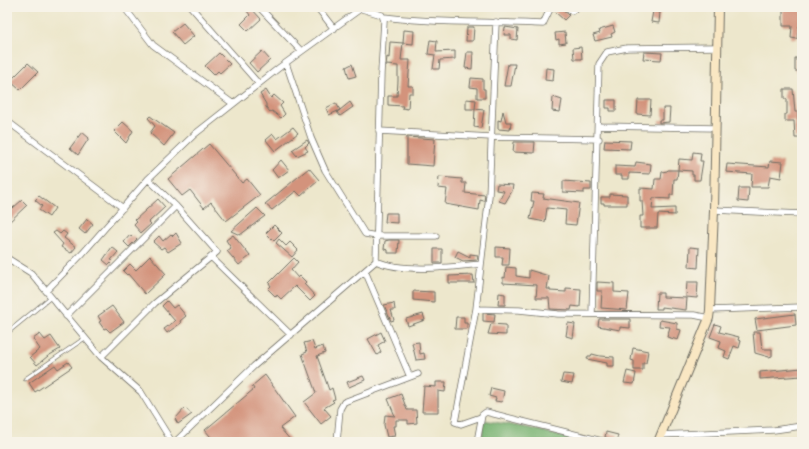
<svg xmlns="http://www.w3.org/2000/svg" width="809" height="449" font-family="'IM FELL English',serif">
<rect width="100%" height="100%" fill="#f7f3e8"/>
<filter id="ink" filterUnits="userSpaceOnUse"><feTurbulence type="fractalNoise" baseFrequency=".025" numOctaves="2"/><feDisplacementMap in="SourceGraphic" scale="8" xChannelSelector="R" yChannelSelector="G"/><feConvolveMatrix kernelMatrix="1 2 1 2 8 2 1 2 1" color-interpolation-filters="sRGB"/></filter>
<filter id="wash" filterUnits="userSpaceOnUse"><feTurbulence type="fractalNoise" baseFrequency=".012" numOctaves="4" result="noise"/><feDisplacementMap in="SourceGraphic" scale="16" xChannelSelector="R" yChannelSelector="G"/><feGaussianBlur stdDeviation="0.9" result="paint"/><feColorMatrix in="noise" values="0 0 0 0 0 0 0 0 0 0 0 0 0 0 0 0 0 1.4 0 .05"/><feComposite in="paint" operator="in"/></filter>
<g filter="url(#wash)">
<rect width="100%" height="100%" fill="#ede7cc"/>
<path fill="#7ab473" stroke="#52704f" d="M483,420L529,428L585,442H482Z"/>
<g id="blocks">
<path fill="#d3937b" d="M556,7H560L569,15L564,20L554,11Z
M783,7H802V26H799L797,39L791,38L792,26H783Z
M251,8L261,19L248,31L241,24L250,15L247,11Z
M653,11L660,12L659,23L651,22Z
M183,23L194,36L183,45L172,32Z
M613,26L615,32L611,34L612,37L595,41L593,35L600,33L599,30Z
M467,27H474L473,41H466Z
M505,27L518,29L517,40L511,39V35H504Z
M404,30L414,31L413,44L403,43Z
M565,32L566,43L559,44V39L556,40L555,33Z
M430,40L437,41L436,52L455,51V59L440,60L439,69H433L435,55L428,54Z
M390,42L403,43L401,60H410L408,86H413V93H409L408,109L402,108L403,106L388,105V96H397L398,81V66L386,65L387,57L389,58Z
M581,47L582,59H574L573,48Z
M262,51L270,60L257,72L249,63Z
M467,52H473L472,69L465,68Z
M644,52L662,53L661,60L643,59Z
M219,53L230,64L220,73L218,71L214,75L205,66Z
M795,58H802V71H795Z
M28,63L38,72L20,90L10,81Z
M352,64L356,76L349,78L346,67Z
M508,64H515L511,86H504Z
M546,68L554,69L553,81L545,80Z
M471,78L483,79V89H485V98H477V88L470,87Z
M784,89H793L795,112H798V119H802V138H795L794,121H785V114H787V99H784Z
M266,90L271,98L274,95L283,103L280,106L285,114L281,118L272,111L270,112L266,107V104L260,94Z
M553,97L562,100L560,112L552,111Z
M466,99L476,100L475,109H466Z
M606,100H616V111H610V108H606Z
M638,100H651L650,115L637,114Z
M350,102L353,107L340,116L337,112L340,110L329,115L326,108L336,103L340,110Z
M663,108H670L669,122L659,123V120H663Z
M475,109L484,110L481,128L474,127Z
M503,111L506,122H511L510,130L498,129V120L501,121Z
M150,116L174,133L164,146L150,133L155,126L148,118Z
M123,122L133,131L126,143L114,131Z
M293,127L298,133L275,151L266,140L273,134L277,139Z
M82,132L89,138L78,155L70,148Z
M407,137L435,139L433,166L407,164Z
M307,140L309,143L305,147L308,151L297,156L292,150Z
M605,140L631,141L630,149L604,148Z
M514,142H535L534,153L513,152Z
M209,144L242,183L247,179L260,195L226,221L211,202L204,208L190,190L182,196L168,179Z
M693,152L701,153L700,161H703L700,180H694V175H692V171L678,170L679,159L692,160Z
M281,160L289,170L278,178L272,170Z
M770,161L783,162L781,178L770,176L768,187H751L752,174L726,172L727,164L769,167Z
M636,162L651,164L650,174L629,173V179H622V175H615V166L635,167Z
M309,168L319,180L301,196L296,191L272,210L265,204Z
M668,170H678L677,179H674L673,195H670V199L653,198L652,209L675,208V215L658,214L657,228H640V216H643L642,201H640V188L654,189L655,179H661L662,172L667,171Z
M439,177L462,179V183H466L465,193L485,195L484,201L480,200L479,210L445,204L447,189L438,188Z
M563,181L591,183V190H584V193L563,192Z
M497,184L513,185L512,191L505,203L499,201L504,191L496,190Z
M739,188H749L748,202L738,201Z
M532,193L544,194L543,198L579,203L576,225L565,224L566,210L547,208L545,222L530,219L534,201H531Z
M610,194L627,195V205H604V203H601V197H610Z
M39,196L55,208L49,217L39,210L42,206L35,200Z
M158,199L165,207L149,222L151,224L141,233L134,225L137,222L135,220Z
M22,200L27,205L7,224V202L13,208Z
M257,208L265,216L261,219L240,235L231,231Z
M386,213H397V223L385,222Z
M87,219L93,224L85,234L79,229Z
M274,225L282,233L274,241L266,233Z
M56,231L60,234L63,231L67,234L64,238L76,247L71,253L61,247L63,244L53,233Z
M176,233L182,243L168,252L164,247L161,249L153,242L159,236L163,241L171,234L173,236Z
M130,235L131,237L133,235L137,239L129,247L124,242Z
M233,235L250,256L239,265L227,251L231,248L226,240Z
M279,239L286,246L290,242L298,250L292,257L276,243Z
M389,240H399L398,253H388V250L384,249L385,241Z
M112,247L118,252L111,260L113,261L109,265L103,260Z
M496,247L510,248L509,265H502L503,257H496Z
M690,247L699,248L698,268L689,267Z
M434,249H442V263H434Z
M458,251L470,257V254L478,255L477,260L463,261L455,257Z
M150,256L166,274L145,294L128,274L127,275L123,271L130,264L136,270Z
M294,258L298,262L291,270L298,278L300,276L306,282L304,284L315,296L310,301L295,286L281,299L277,295L276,297L268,289L271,286L269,283Z
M506,267L516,268V276L529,278V270L549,276L547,289H550V291L566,292V288L581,289L580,307L572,306L571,310L550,309L549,298H536L537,285L503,283V277L505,278Z
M473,275L474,283H449V276Z
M597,282L614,283V292L629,293L627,310L601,308L602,291H597Z
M687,282H698L697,298L686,297Z
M413,291L434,292V302L413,300Z
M499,293L505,294V305H498Z
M657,293H663V297L687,298L686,310L662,307V309H656Z
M167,301L173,308L177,305L186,316L180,321L181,323L167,333L164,329L175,321L162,306Z
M394,303L395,310H391L394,320L391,321L384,305Z
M112,306L124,322L110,332L106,328L104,329L99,322L101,321L98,316Z
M483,313L495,314L494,322L483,321Z
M423,314L425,320L408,326L406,319Z
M795,314L796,325L757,330L755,319Z
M456,317H464V323H467V329H455Z
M599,319H630V328L620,327V330L598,326Z
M660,320L677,323V329L681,330L678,340L667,337L670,327L659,326Z
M568,323L575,324L573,338L566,336Z
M491,324L506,325V335L488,334Z
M715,324L721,326L719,332L739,337L738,340L741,341L739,348L734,346L729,359L724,357L726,351L719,348L721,341L710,337Z
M381,332L385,341L378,345L381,352L377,355L368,339Z
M753,332H760L762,349H772V356L769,357L755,353Z
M40,334L45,340L51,336L60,349L48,356L37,365L30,357L40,349L33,339Z
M312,341L315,349L323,346L325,353L317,356L329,390L332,388L335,399L332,400L334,402L324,408L331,416L321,424L304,402L316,393L302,354L307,352L304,343Z
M419,342L420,354L424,353L425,359L416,360L412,343Z
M633,348L648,351L646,363H643V370H634V361L631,360Z
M592,354L600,356L614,357V366H607V363L587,359L588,356H591Z
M68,362L72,367L35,392L29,383L55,365L58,369Z
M802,368V376L760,379V372Z
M627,371L636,373L634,384L624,383Z
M563,374L574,375L572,384L561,382Z
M265,375L295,417L280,428L292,442H215L205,430L254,389L252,386Z
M363,376L365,380L349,387L347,382Z
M436,382H446L445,392L438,391V412H422L424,386L436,387Z
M491,388L504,391L502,402L495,401L496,398L489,396Z
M401,394L407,410H416L417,423L408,424V420H396V426H393L395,436L387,437L384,425L385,415L395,416L388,399Z
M185,408L192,414L178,424L175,419Z
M606,432L618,435L616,442L605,437Z"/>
</g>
</g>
<g filter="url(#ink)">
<use href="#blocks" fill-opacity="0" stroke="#6f6d63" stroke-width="1"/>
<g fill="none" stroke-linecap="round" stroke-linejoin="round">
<g stroke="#6f6d63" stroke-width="4.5">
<path id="lane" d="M7,333L51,297
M25,379L85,338"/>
</g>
<g stroke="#6f6d63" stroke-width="7">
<path id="street" d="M124,7L153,45L232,103
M191,7L258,83
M259,7L301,51
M317,7L334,29
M566,7L572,11L577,7
M384,17C437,24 490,21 543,24L551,7
M496,22L489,196L476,309L519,310L558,314L694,315L709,318
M286,63L311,138L325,170L365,234L377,236H436
M599,126L716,128
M7,129L11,124L123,208
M379,131L491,137L599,139
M714,210L802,214
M211,257L291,335
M7,258L31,273L101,357L141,392L172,442
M376,261C402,273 452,267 481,264
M365,271L410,377
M46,291L83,253L148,179L195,134L280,67L363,7
M476,309L455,422L461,424L481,417
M710,310L802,307
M592,314L599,64L607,52L627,48L718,47
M66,316L176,206
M101,357L155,303L217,252L176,206L148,179
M660,435L774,430L802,426
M175,442L254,366L376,261L381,73L384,21L382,15L362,9
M337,442L340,409L344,402L418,374
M477,442L482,415L486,412L606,442"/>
</g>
<g stroke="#6f6d63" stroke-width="10">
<path id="secondary" d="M658,442L709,318L710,310L714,210L718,7"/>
</g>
<use href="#lane" stroke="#fff" stroke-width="3"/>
<use href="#street" stroke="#fff" stroke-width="5.5"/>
<use href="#secondary" stroke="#f9e7c3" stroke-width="8"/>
</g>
</g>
<rect width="809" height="449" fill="none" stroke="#f7f3e8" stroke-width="24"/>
</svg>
